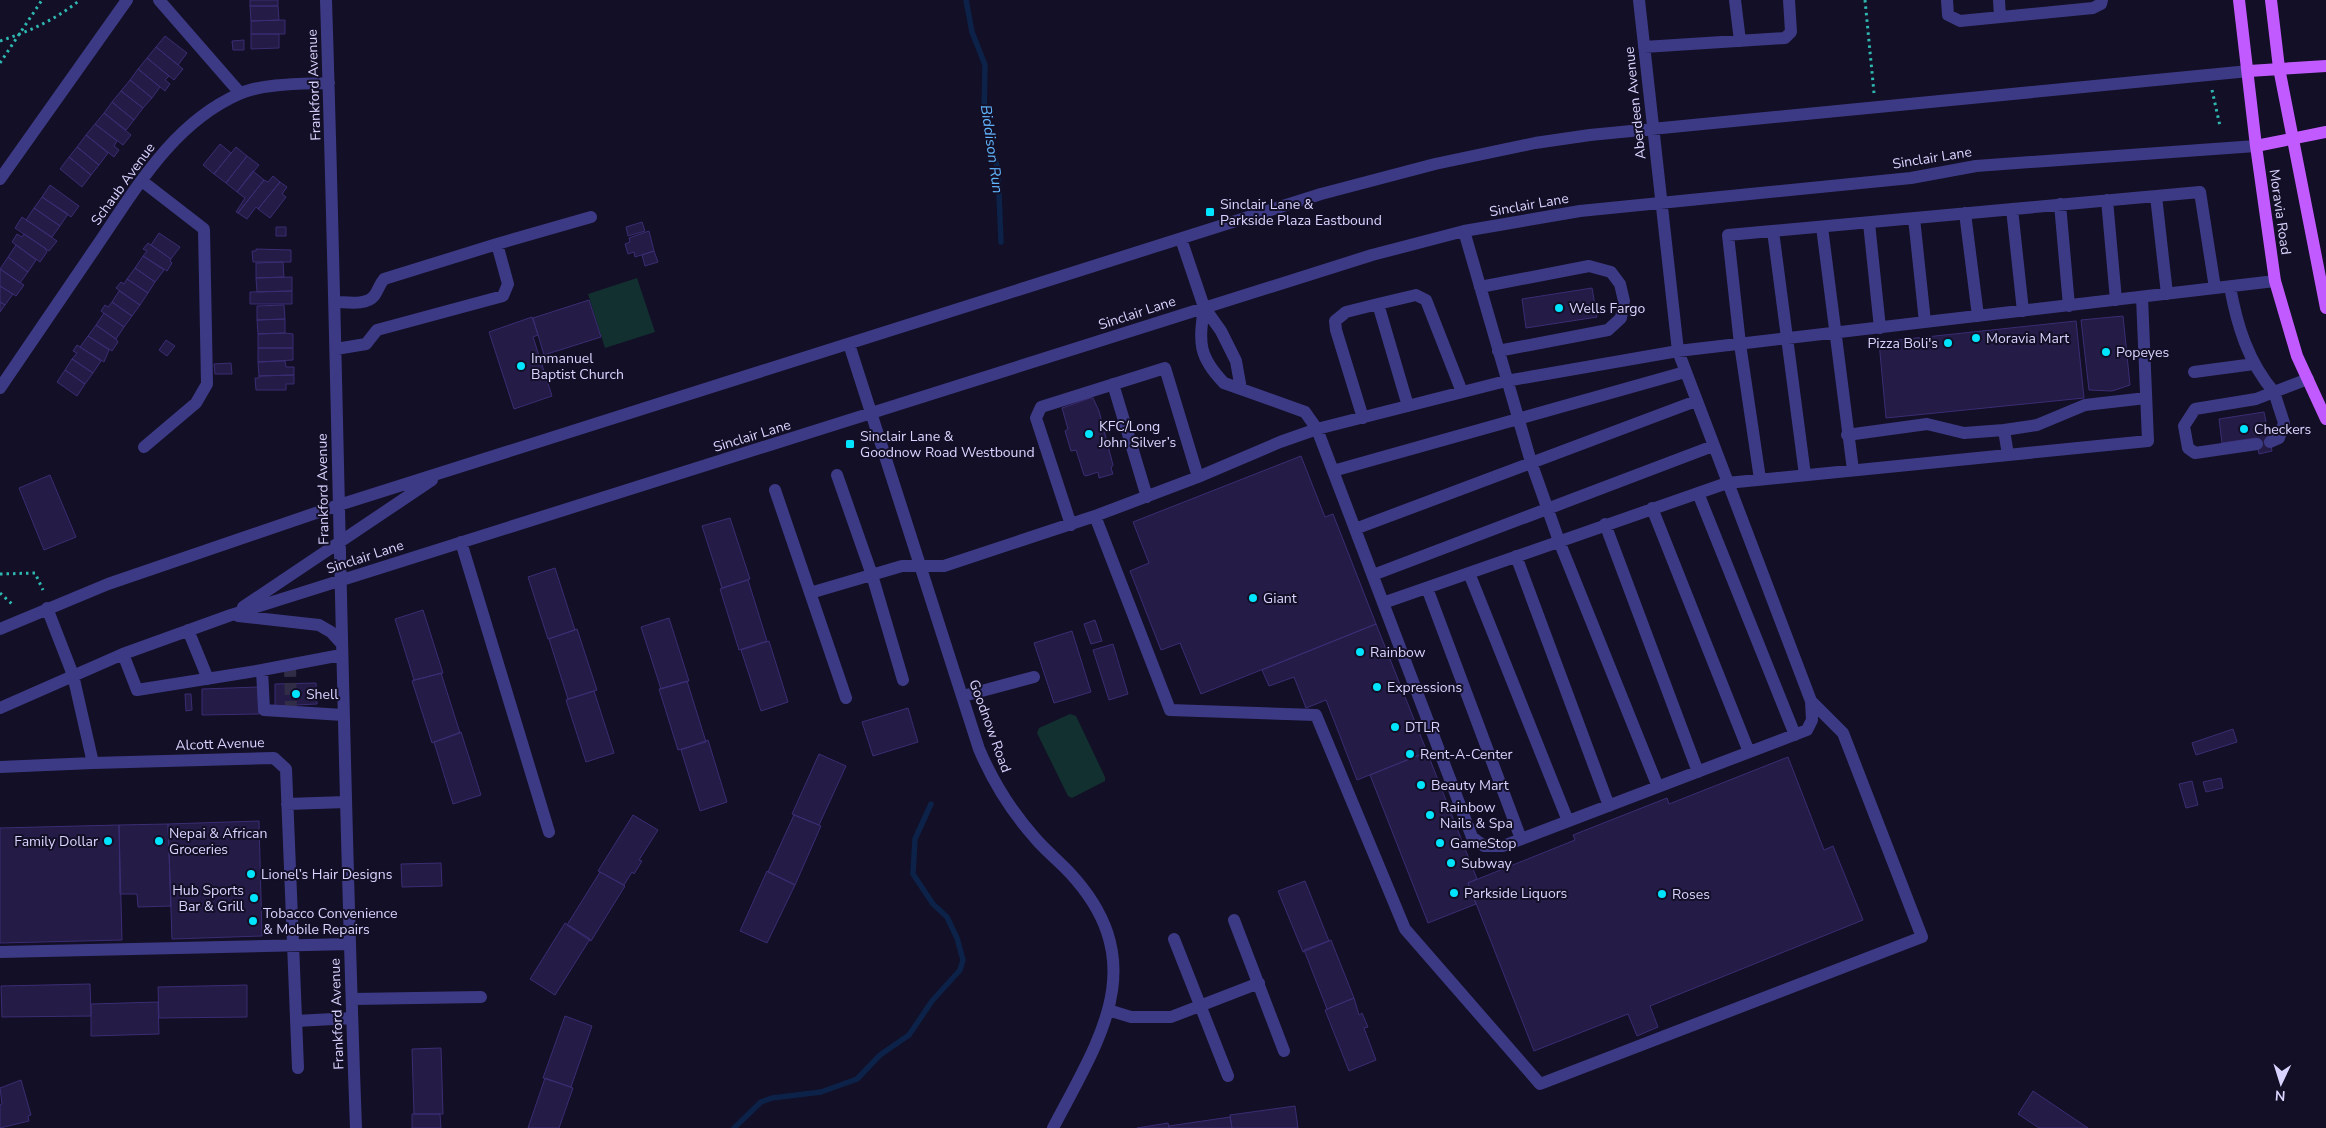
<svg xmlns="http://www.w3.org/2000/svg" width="2326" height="1128" font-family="'Nunito Sans',sans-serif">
<rect width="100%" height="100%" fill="#130f26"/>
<path fill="#12302f" d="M637,278L655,332L605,348L588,294Z
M1070,714L1076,716L1105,777V781L1072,798L1068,796L1037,733L1039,728Z"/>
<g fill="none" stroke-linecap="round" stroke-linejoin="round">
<path stroke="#0c2248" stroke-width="5.5" d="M966,0L972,32L985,65L984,117L998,170L1001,242
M734,1128L761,1102L772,1098L821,1092L857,1079L880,1055L909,1035L932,1001L960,970L963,960L957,938L947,917L933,904L913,874L915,839L931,804"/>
</g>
<path fill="#241b47" stroke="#3b2d73" d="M250,0H278V6H250Z
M250,6H278L279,20L251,21Z
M285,20V34H251V21Z
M251,34H279V48L251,49Z
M165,36L187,53L178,65L156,47Z
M244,40V50H233L232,41Z
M156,47L183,69L174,80L147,58Z
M147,58L169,76L165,80L170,84L165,91L138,69Z
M138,69L160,87L152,98L130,80Z
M130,80L152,98L143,108L121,91Z
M121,91L143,108L134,120L112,102Z
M112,102L134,120L126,130L104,113Z
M104,113L131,135L123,145L95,124Z
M95,124L117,141L114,146L119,150L114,157L86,135Z
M86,135L108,153L99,165L77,147Z
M220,144L231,153L214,174L203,165Z
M77,147L99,165L91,175L69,157Z
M236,147L247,156L226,183L214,174Z
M247,156L259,165L237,192L226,183Z
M69,157L91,175L82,187L60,169Z
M253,171L264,180L238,213L236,212L245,198L237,192Z
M273,176L280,182L258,209L256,207L247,219L238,213L264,180L268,182Z
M280,182L287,187L282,194L286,197L270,218L258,209Z
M50,185L79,206L71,217L42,197Z
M42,197L68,214L60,226L34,208Z
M34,208L60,226L52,237L26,220Z
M22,217L57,241L49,251L15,228Z
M642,222L645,231L628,236L626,227Z
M276,227H286V236H276Z
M649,231L654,251L635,257L634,252L628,254L625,244L630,242L629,238Z
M159,233L180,247L171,259L151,245Z
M17,234L22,237L24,234L45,248L47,252L40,262L12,242Z
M148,243L171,259L170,261L172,263L167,271L143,256L147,251L143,249Z
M16,245L36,260L28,272L8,257Z
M256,249L291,250V262H253L252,251H256Z
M654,251L658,262L645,266L642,255Z
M143,256L164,270L155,282L135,268Z
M8,257L28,272L20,283L0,269Z
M283,262L284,277L256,278V263Z
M135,268L155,282L148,293L127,279Z
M0,269L24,285L16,296L0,286Z
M292,277V291L257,292L256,278Z
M127,279L148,293L140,305L116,288L121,282L124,284Z
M0,286L13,294L5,305L0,302Z
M1592,288L1597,317L1526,328L1522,299Z
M119,291L140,305L132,316L112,302Z
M292,291V304H250V292Z
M589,300L601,337L544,355L533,318Z
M0,302L5,305L0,312Z
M112,302L132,316L124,327L101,311L105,305L108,307Z
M284,305L285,319L257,320V306Z
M104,313L124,327L116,339L96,325Z
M2123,316L2130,385L2112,391L2089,390L2081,320Z
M532,317L538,335L533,337L552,396L514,409L489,332Z
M285,319V333L258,334L257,320Z
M2076,321L2084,398L1886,418L1879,342Z
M96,325L116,339L118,342L112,351L88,336Z
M285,333L293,334V348H258V334Z
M88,336L109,350L104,362L80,347Z
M166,340L175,346L167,356L159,350Z
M77,345L101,361L93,373L72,359L77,353L73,351Z
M258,348H293V360L258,362Z
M72,359L93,373L85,384L65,370Z
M285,361L286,367H294V375L259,376L258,362Z
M231,363L232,374H215L214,364Z
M65,370L85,384L77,396L57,382Z
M294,375V384H286V390H256L255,378H259V376Z
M1090,398H1093L1099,411L1113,465L1111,468L1113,474L1099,478L1098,472L1086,476L1084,475L1076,450L1071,451L1065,431L1068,429L1062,408Z
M2264,412L2272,451L2259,454L2256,438L2222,443L2219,419Z
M1301,456L1325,517L1333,514L1376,624L1201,694L1180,643L1161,650L1130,571L1149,563L1133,522Z
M50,475L76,537L44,550L19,488Z
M730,518L750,579L722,588L702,526Z
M555,568L575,630L548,639L528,577Z
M748,580L767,641L739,650L720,589Z
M423,610L443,673L414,680L395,619Z
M669,618L689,681L661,689L641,627Z
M1095,620L1102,641L1091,644L1084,624Z
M1376,624L1427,752L1357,780L1326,700L1306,708L1294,677L1269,686L1262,670Z
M577,629L597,690L568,699L549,639Z
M1072,631L1091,692L1054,703L1034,643Z
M769,641L788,702L761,711L741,650Z
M1113,644L1128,694L1109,700L1093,650Z
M441,673L460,733L432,743L412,681Z
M687,681L706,742L678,750L659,689Z
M316,683L317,704L275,706V684Z
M258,687L259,714L202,715V689Z
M594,691L614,753L586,762L566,700Z
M185,694H191L192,710L186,711Z
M908,708L918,742L873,756L862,722Z
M2233,729L2237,742L2196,755L2192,743Z
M461,732L481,795L453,804L434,742Z
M708,740L727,802L700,811L681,750Z
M1427,752L1477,879L1468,883L1476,904L1428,923L1370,775Z
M819,754L846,766L819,825L792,814Z
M1788,757L1824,850L1833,846L1863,920L1650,1006L1658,1027L1637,1036L1628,1014L1534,1051L1468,883L1575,840L1573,835L1667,798L1669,804Z
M2221,778L2223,788L2206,792L2203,782Z
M2192,781L2198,805L2186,808L2179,784Z
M633,815L658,830L639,860L642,861L634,874L632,872L624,885L598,871Z
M794,815L821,826L795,885L768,872Z
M259,821L262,936L172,939L168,824Z
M168,824L171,906L138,907L137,894H120L119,825Z
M119,825L122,940L0,943V828Z
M441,863L442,886L402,887L401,864Z
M767,871L795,885L767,943L740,931Z
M600,872L625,886L591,941L567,925Z
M1305,881L1329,941L1303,952L1278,891Z
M565,923L590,939L555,995L530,979Z
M1331,940L1354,998L1327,1009L1304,950Z
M90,984L91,1016L2,1017L1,986Z
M247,985V1017L159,1018L158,987Z
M1354,998L1359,1015L1362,1013L1368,1027L1364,1028L1376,1060L1349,1071L1325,1010Z
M158,1002L159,1034L91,1036V1004Z
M565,1016L592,1026L571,1087L543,1078Z
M441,1048L443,1114H414L412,1049Z
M545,1078L573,1088L559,1128H528Z
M21,1080L31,1115L28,1116L29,1121L0,1128V1105L2,1104L0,1088Z
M2033,1091L2088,1128H2039L2018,1114Z
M1295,1106L1298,1128H1232L1230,1115Z
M412,1114H440L441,1128H412Z
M1230,1117L1232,1128H1169V1126Z
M1168,1123L1169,1128H1137Z"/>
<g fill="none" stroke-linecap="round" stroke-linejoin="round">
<path stroke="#312d47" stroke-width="12" stroke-dasharray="12 6" stroke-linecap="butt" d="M290,665L291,712"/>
<path stroke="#2fb8b0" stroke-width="3" stroke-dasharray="2.5 4" stroke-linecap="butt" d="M1865,0L1874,93
M0,41C30,31 55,20 80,0
M0,63L42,0
M2212,90L2220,126
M0,574L35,573L43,590
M0,593L12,604"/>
<path stroke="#3d3a85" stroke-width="12" d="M159,0L240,93
M326,0C338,376 342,752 356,1128
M1735,0L1740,41
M1947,0L1948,15L1960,21L2093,8L2101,4L2102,0
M1999,0L2000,17
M1644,47L1785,38L1791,32L1789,0
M0,179L127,0
M142,181L204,229L207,384L196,403L144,447
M2156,196L2167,294
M2107,200L2116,300
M2060,204L2069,306
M2012,209L2023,311
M1965,213L1978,316
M1914,218L1925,322
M1869,223L1880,328
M1822,227L1853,470
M1464,231L1531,462L1559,541L1658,787
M1773,231L1805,475
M1181,239L1204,307L1221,331L1236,361L1241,389
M497,244L591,217
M1480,287L1589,266L1611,272L1620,284L1624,301L1621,318L1608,330L1498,351
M2230,287C2237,325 2248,362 2274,392L2256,399L2195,409L2184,426L2188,448L2195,453L2257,444
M335,302C346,302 366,306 374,296C378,291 379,285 384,279L497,244L508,284L503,296L377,330L366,344L336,349
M1204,307C1199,343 1198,356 1224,383L1305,412L1317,429L1472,837L1484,846H1503L1807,730L1812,720L1811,701L1678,351L1639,0
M849,344L979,749C993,782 1011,811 1035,838C1046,851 1059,861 1070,873C1153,963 1100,1038 1053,1128
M2194,372L2254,364
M1113,384L1147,497
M0,388C31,342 63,296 94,250C134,192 171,124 239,94C263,83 302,84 329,83
M1408,406L1378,304L1416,295L1426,300L1462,392
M1363,418L1336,330L1335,321L1346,312L1378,304
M2004,430L2008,455
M1847,435L1927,424L1964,433L2004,430L2037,425L2085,405L2146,398
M2270,442L2279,438L2284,423L2274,392L2308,379
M1333,471L1685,372
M837,475L872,575L903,680
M1760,479L1740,344L1728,235L2200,192L2215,288
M775,490L846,698
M1698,493L1795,735
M1652,508L1749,752
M1095,516L1170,710L1316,715L1405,929L1540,1084L1922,937L1843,733L1811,701
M1605,524L1698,772
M1071,525L1036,418L1041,407L1165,368L1198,477
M1355,529L1696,401
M461,542L549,832
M1516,556L1609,806
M1469,573L1568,821
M1373,575L1713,446
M1427,588L1521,839
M810,593L902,566H944L1095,516L1198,477L1280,442L1317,429L1506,381L1678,351L2275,281
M1383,603L1727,483L2148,441L2142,297
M243,607L432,480
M47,608L73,675L93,763L274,758L286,769L298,1068
M238,616L319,625L331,632L341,643
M0,629L108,584L339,505L1321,194L1435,164L1535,143L1590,135L2249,71
M188,630L208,679
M123,654L137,690L262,670
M341,655L262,670L264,710L343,715
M963,696L1034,677
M0,708L123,654L231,615L1372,255L1464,231L1580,211L1911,178L1976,166L2256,146
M0,767L93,763
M287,804L346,802
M1234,920L1284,1051
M1174,939L1228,1076
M0,952L350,944
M352,999L481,997
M1108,1010L1131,1017H1171L1259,983
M296,1021L352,1018"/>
<path stroke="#c25bff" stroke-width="12" d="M2239,0L2256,146L2275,281L2297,356L2326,419
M2271,0L2279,68L2326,308
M2249,71L2326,66
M2256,146L2326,132"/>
</g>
<g fill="#00e5ff" stroke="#130f26" stroke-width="2">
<rect x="1205" y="207" width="10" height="10" rx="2.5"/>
<circle cx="1559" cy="308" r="5"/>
<circle cx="1976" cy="338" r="5"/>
<circle cx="1948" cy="343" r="5"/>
<circle cx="2106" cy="352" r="5"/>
<circle cx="521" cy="366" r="5"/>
<circle cx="2244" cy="429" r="5"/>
<circle cx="1089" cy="434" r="5"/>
<rect x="845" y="439" width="10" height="10" rx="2.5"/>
<circle cx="1253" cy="598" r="5"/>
<circle cx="1360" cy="652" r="5"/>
<circle cx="1377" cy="687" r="5"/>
<circle cx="296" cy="694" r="5"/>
<circle cx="1395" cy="727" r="5"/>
<circle cx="1410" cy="754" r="5"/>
<circle cx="1421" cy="785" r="5"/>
<circle cx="1430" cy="815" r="5"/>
<circle cx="108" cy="841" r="5"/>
<circle cx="159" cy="841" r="5"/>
<circle cx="1440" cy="843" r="5"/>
<circle cx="1451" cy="863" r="5"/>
<circle cx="251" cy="874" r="5"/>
<circle cx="1454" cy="893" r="5"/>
<circle cx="1662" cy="894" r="5"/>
<circle cx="254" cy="898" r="5"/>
<circle cx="253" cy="921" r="5"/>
</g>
<g text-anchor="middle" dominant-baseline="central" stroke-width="4" stroke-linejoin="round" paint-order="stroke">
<g font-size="14" fill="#d9d4ff" stroke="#130f26">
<text transform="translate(314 85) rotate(-92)">Frankford Avenue</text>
<text transform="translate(1635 103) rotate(-96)">Aberdeen Avenue</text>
<text transform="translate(1932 158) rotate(-9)">Sinclair Lane</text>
<text transform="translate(123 184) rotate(-54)">Schaub Avenue</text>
<text transform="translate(1529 205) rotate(-10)">Sinclair Lane</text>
<text transform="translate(2280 212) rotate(82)">Moravia Road</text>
<text transform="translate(1137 313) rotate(-18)">Sinclair Lane</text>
<text transform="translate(752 436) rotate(-17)">Sinclair Lane</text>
<text transform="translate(323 489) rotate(-91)">Frankford Avenue</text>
<text transform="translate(365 557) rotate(-18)">Sinclair Lane</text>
<text transform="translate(990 726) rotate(70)">Goodnow Road</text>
<text transform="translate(220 744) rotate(-2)">Alcott Avenue</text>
<text transform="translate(337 1014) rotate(-92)">Frankford Avenue</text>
</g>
<g font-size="14" fill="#d9d4ff" stroke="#130f26" text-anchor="start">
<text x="1220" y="204">Sinclair Lane &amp;<tspan x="1220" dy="16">Parkside Plaza Eastbound</tspan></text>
<text x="1569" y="308">Wells Fargo</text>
<text x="1986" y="338">Moravia Mart</text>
<text x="1938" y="343" text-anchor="end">Pizza Boli's</text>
<text x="2116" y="352">Popeyes</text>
<text x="531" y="358">Immanuel<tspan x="531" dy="16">Baptist Church</tspan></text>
<text x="1099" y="426">KFC/Long<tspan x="1099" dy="16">John Silver’s</tspan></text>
<text x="2254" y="429">Checkers</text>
<text x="860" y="436">Sinclair Lane &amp;<tspan x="860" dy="16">Goodnow Road Westbound</tspan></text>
<text x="1263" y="598">Giant</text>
<text x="1370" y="652">Rainbow</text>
<text x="1387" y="687">Expressions</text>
<text x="306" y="694">Shell</text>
<text x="1405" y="727">DTLR</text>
<text x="1420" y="754">Rent-A-Center</text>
<text x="1431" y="785">Beauty Mart</text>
<text x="1440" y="807">Rainbow<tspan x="1440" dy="16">Nails &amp; Spa</tspan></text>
<text x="169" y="833">Nepai &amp; African<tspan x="169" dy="16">Groceries</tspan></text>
<text x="98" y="841" text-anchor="end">Family Dollar</text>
<text x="1450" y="843">GameStop</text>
<text x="1461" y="863">Subway</text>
<text x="261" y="874">Lionel’s Hair Designs</text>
<text x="244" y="890" text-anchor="end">Hub Sports<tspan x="244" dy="16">Bar &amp; Grill</tspan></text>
<text x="1464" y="893">Parkside Liquors</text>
<text x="1672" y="894">Roses</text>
<text x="263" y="913">Tobacco Convenience<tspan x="263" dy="16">&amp; Mobile Repairs</tspan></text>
</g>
<g font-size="15" font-style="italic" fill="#62b6ff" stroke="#130f26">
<text transform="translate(992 149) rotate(82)">Biddison Run</text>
</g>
</g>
<g transform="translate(2281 1083) rotate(184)" stroke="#130f26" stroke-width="4" paint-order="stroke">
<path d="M0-4L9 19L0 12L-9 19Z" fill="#d9d4ff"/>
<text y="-8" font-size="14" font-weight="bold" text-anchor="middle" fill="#d9d4ff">N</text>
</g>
</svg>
